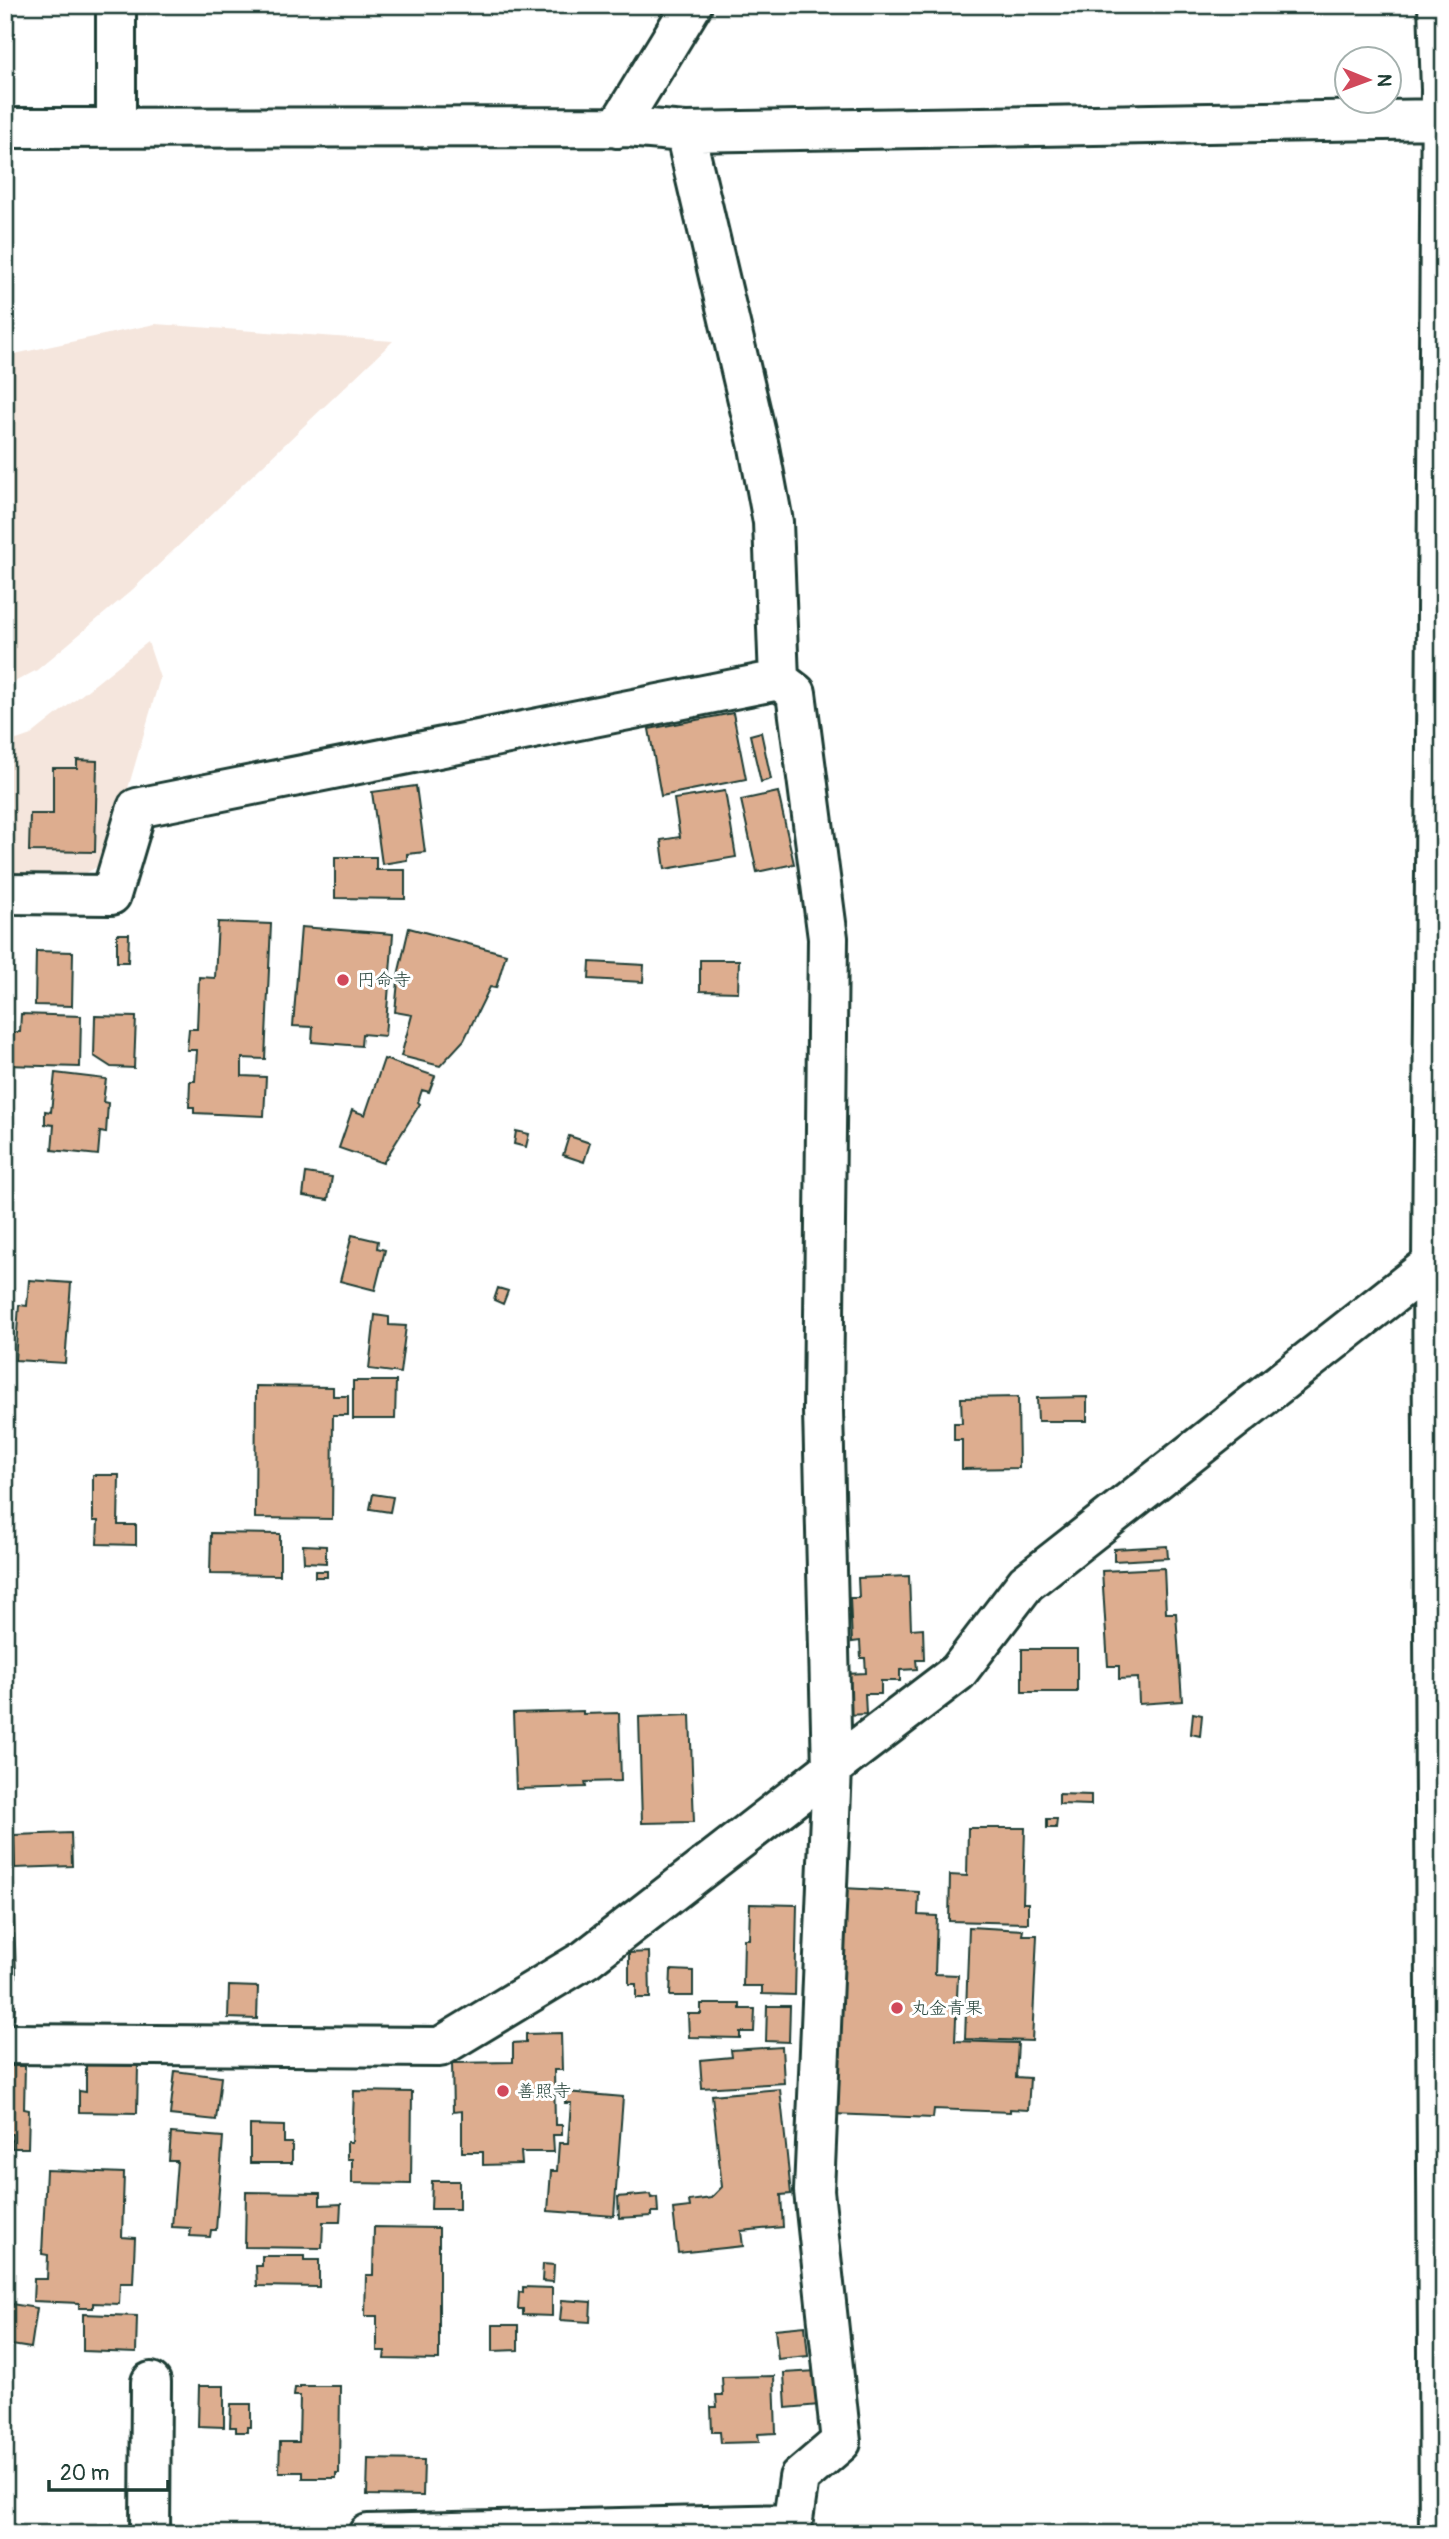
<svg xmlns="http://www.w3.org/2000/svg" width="1449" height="2539" font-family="Pangolin,'Klee One',sans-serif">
<rect width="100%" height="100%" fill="#fff"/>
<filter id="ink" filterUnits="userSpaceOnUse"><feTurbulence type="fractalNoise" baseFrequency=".0143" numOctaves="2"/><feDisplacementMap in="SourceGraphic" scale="14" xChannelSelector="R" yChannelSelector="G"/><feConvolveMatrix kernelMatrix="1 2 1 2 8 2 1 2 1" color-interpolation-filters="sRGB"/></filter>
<g filter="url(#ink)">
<path fill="#f5e6dd" d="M155,324L393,341L131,591L37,670L5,687V356Z
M148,642L160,678L107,861L81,876H5V744L31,735Z"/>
<path fill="#ddad8f" stroke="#1f3d34" stroke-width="2" d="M733,713L746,779L661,796L649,729Z
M761,732L771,779L761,782L750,735Z
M77,760L97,761L95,852L29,851L30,814H53V768H77Z
M416,786L425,852L407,854V860L382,864L372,792Z
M725,791L736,857L665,869L661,840L680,837L674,799Z
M778,792L794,864L757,872L741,800Z
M335,857H376V870H405V899L335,898Z
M218,922L271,924L265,1059L242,1058V1076L266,1077L264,1116L194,1113V1107H189L190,1081H195L197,1050H187L189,1029H197L199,977L215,978Z
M301,927L393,934L385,1036L362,1034L361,1046L312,1042L313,1027L293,1026Z
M409,928L506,954L496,988L490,987L464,1040L440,1066L401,1056L412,1015L395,1012L399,971Z
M117,934H129L128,962H117Z
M36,951L73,952L72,1006L35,1005Z
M700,960H739L738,992L700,991Z
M590,962L644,965L643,982L589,979Z
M21,1014L81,1016L80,1067L5,1065V1032H20Z
M95,1016L136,1017L134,1068L111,1067L94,1056Z
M384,1059L435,1076L429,1092L422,1090L418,1102L420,1104L383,1163L339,1148L352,1110L365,1115Z
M55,1073L106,1079L103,1102L108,1103L106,1133L100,1132L98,1155L52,1150L54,1125L45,1124V1111L51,1112Z
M516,1131L529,1134L526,1147L514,1144Z
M569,1136L590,1143L584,1162L563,1155Z
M306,1173L332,1177L328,1200L303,1196Z
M352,1235L378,1241L377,1248L385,1250L375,1290L340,1281Z
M29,1280L71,1283L65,1363L15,1360L19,1305L27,1306Z
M498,1288L508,1291L503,1304L494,1300Z
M375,1315L389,1317V1325L406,1326L400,1373L369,1369Z
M353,1381H396L395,1419H353Z
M256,1386L333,1387V1396H348V1415H333L332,1519L255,1518Z
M1018,1397L1019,1468L962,1469V1440H954V1423H962L961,1398Z
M1087,1397V1421H1038L1037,1398Z
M93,1475H119L118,1525H136V1545L97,1544L98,1521H93Z
M373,1494L393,1497L390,1512L370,1509Z
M211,1533L280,1534V1575L210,1574Z
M303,1545L326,1546V1563L304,1562Z
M1167,1546L1168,1558L1114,1561V1549Z
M1164,1568L1166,1613H1176L1182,1701L1139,1704L1138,1678L1119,1679V1666H1108L1102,1571Z
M315,1571H327V1577H315Z
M909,1576L911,1629L923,1628L924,1660H916L917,1669L900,1670V1681H881V1694H865L866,1714L847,1715L845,1674L866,1673L865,1658H861L860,1641L852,1642L850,1598H859L858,1578Z
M1022,1649H1077V1692H1022Z
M583,1711V1714L619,1713L621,1781L585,1782L586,1787L516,1789L513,1713Z
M1193,1713L1202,1715L1200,1736L1191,1734Z
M690,1715L694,1822L642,1823L639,1717Z
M1059,1794L1091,1795V1805L1059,1804Z
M1047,1819H1057L1056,1828H1047Z
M968,1828H1025L1023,1903H1028V1923L949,1921L950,1875L967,1876Z
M71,1833L72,1866L15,1868L14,1835Z
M5,1880H13L16,1977H5Z
M843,1888L919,1892L918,1915L937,1916L935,1974L958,1975L955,2041L1018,2043L1016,2077L1030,2078L1028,2110L1010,2109V2112L934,2109L933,2118L832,2114Z
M750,1904L797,1905L795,1995L762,1994V1986H743L744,1939H749Z
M969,1927L1023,1930L1022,1935H1037L1032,2041L965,2039Z
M649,1952L650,1998H636V1984H629V1953Z
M671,1970L693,1971V1996H670Z
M229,1986L258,1987L257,2019L228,2018Z
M701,2004H740V2009H755L754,2032H740V2038L689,2037L688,2014H701Z
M5,2005H15L14,2019H5Z
M767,2006H790L789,2042L766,2041Z
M561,2033L562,2070H554L555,2125H562V2135H553L554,2152H521L522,2164L483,2165V2152H462V2111L453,2112L452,2063L513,2062V2043L526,2042V2034Z
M782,2047L784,2083L702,2088L700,2060L732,2057L731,2050Z
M86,2065L138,2066L137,2113L79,2112V2091L86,2092Z
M5,2066H25L24,2109L29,2110L28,2148H12V2134H5Z
M175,2071L221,2077L216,2120L170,2115Z
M780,2089L791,2194L781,2195L783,2227L741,2231L743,2246L678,2253L673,2209L690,2207L689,2201L711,2198L722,2187L712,2095Z
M354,2091L412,2092L411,2184L352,2183V2159H347V2142H352Z
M566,2092L623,2097L614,2216L548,2211L551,2171H557L559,2143H568L571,2103H565Z
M250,2125L284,2126V2143H292V2163H250Z
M171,2133L223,2137L216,2230H211L210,2237L190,2236L191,2228L172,2227L177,2161H169Z
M46,2170L124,2173L122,2237L135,2238L133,2283H120L119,2304L93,2303V2308H79V2303L33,2301L34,2279H47L48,2255L42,2254Z
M432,2181H459V2209H431Z
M246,2192L320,2193V2205L341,2204L340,2222H323L322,2248L245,2247Z
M650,2194L651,2198L657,2197L658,2212H652V2216L619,2218L618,2197Z
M374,2227L439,2228V2360L384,2359L385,2351H377V2316H365L366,2275H373Z
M262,2256H305V2260H319V2287L257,2286L256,2266H262Z
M543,2264L554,2265L553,2282L542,2281Z
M523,2287L552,2288V2316L523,2315V2309H518L519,2292L523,2293Z
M562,2300L591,2302L590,2322L560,2320Z
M5,2303L37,2308L31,2348L5,2344Z
M83,2314L137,2316L136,2353L83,2351Z
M493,2325H518V2350L493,2351Z
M805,2326L808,2356L778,2359L775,2329Z
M817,2371L819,2405L786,2408L784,2373Z
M774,2376L776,2433L758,2434L759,2442L721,2443L720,2432H712L711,2407H717L716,2395H723L722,2377Z
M199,2386H224V2427L198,2426Z
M300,2386H340L339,2473H336V2478H303V2472H279L280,2442H299L300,2396H294L295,2388H300Z
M231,2404H251V2427H247V2432H236V2427H230Z
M368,2459L424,2460L423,2496L367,2495Z"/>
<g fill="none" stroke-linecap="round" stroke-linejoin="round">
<g stroke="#1f3d34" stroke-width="44">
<path id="minor" d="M116,5V128
M1438,5L1441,90L1432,1264L1439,2534
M5,128L627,127L685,132L1444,119
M617,128L692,5
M685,132L759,447L773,522L779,680
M5,894L111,895L137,808L779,680L796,693L828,938L823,1411L832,1768L814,2191L841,2442L799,2478L791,2534
M5,2044L440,2047L586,1959L832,1768L958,1672L1026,1583L1444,1254
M150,2534L151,2382
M368,2534L791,2524"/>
</g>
<use href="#minor" stroke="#fff" stroke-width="38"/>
</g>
</g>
<g fill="#d1495b" stroke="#fff" stroke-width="2.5">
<circle cx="343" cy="980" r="7"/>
<circle cx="897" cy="2008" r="7"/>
<circle cx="503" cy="2091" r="7"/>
</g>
<g text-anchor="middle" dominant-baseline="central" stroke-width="6" stroke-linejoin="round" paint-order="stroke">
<g font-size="18" fill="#1f3d34" stroke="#fff" text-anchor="start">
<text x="357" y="980">円命寺</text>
<text x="911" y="2008">丸金青果</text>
<text x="517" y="2091">善照寺</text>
</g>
</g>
<rect width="1449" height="2539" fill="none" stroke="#fff" stroke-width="28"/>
<rect x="14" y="14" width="1421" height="2511" fill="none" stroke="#1f3d34" stroke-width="2.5" filter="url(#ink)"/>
<g transform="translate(1368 80) rotate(91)"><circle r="33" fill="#ffffff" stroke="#a5b1ae" stroke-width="2"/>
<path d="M0-5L12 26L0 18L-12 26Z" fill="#d1495b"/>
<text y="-10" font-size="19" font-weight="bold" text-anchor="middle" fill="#1f3d34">N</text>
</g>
<path d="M49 2480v10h119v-10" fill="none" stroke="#1f3d34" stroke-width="3.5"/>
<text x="60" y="2480" font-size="21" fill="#1f3d34" stroke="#ffffff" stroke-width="5" paint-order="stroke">20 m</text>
</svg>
